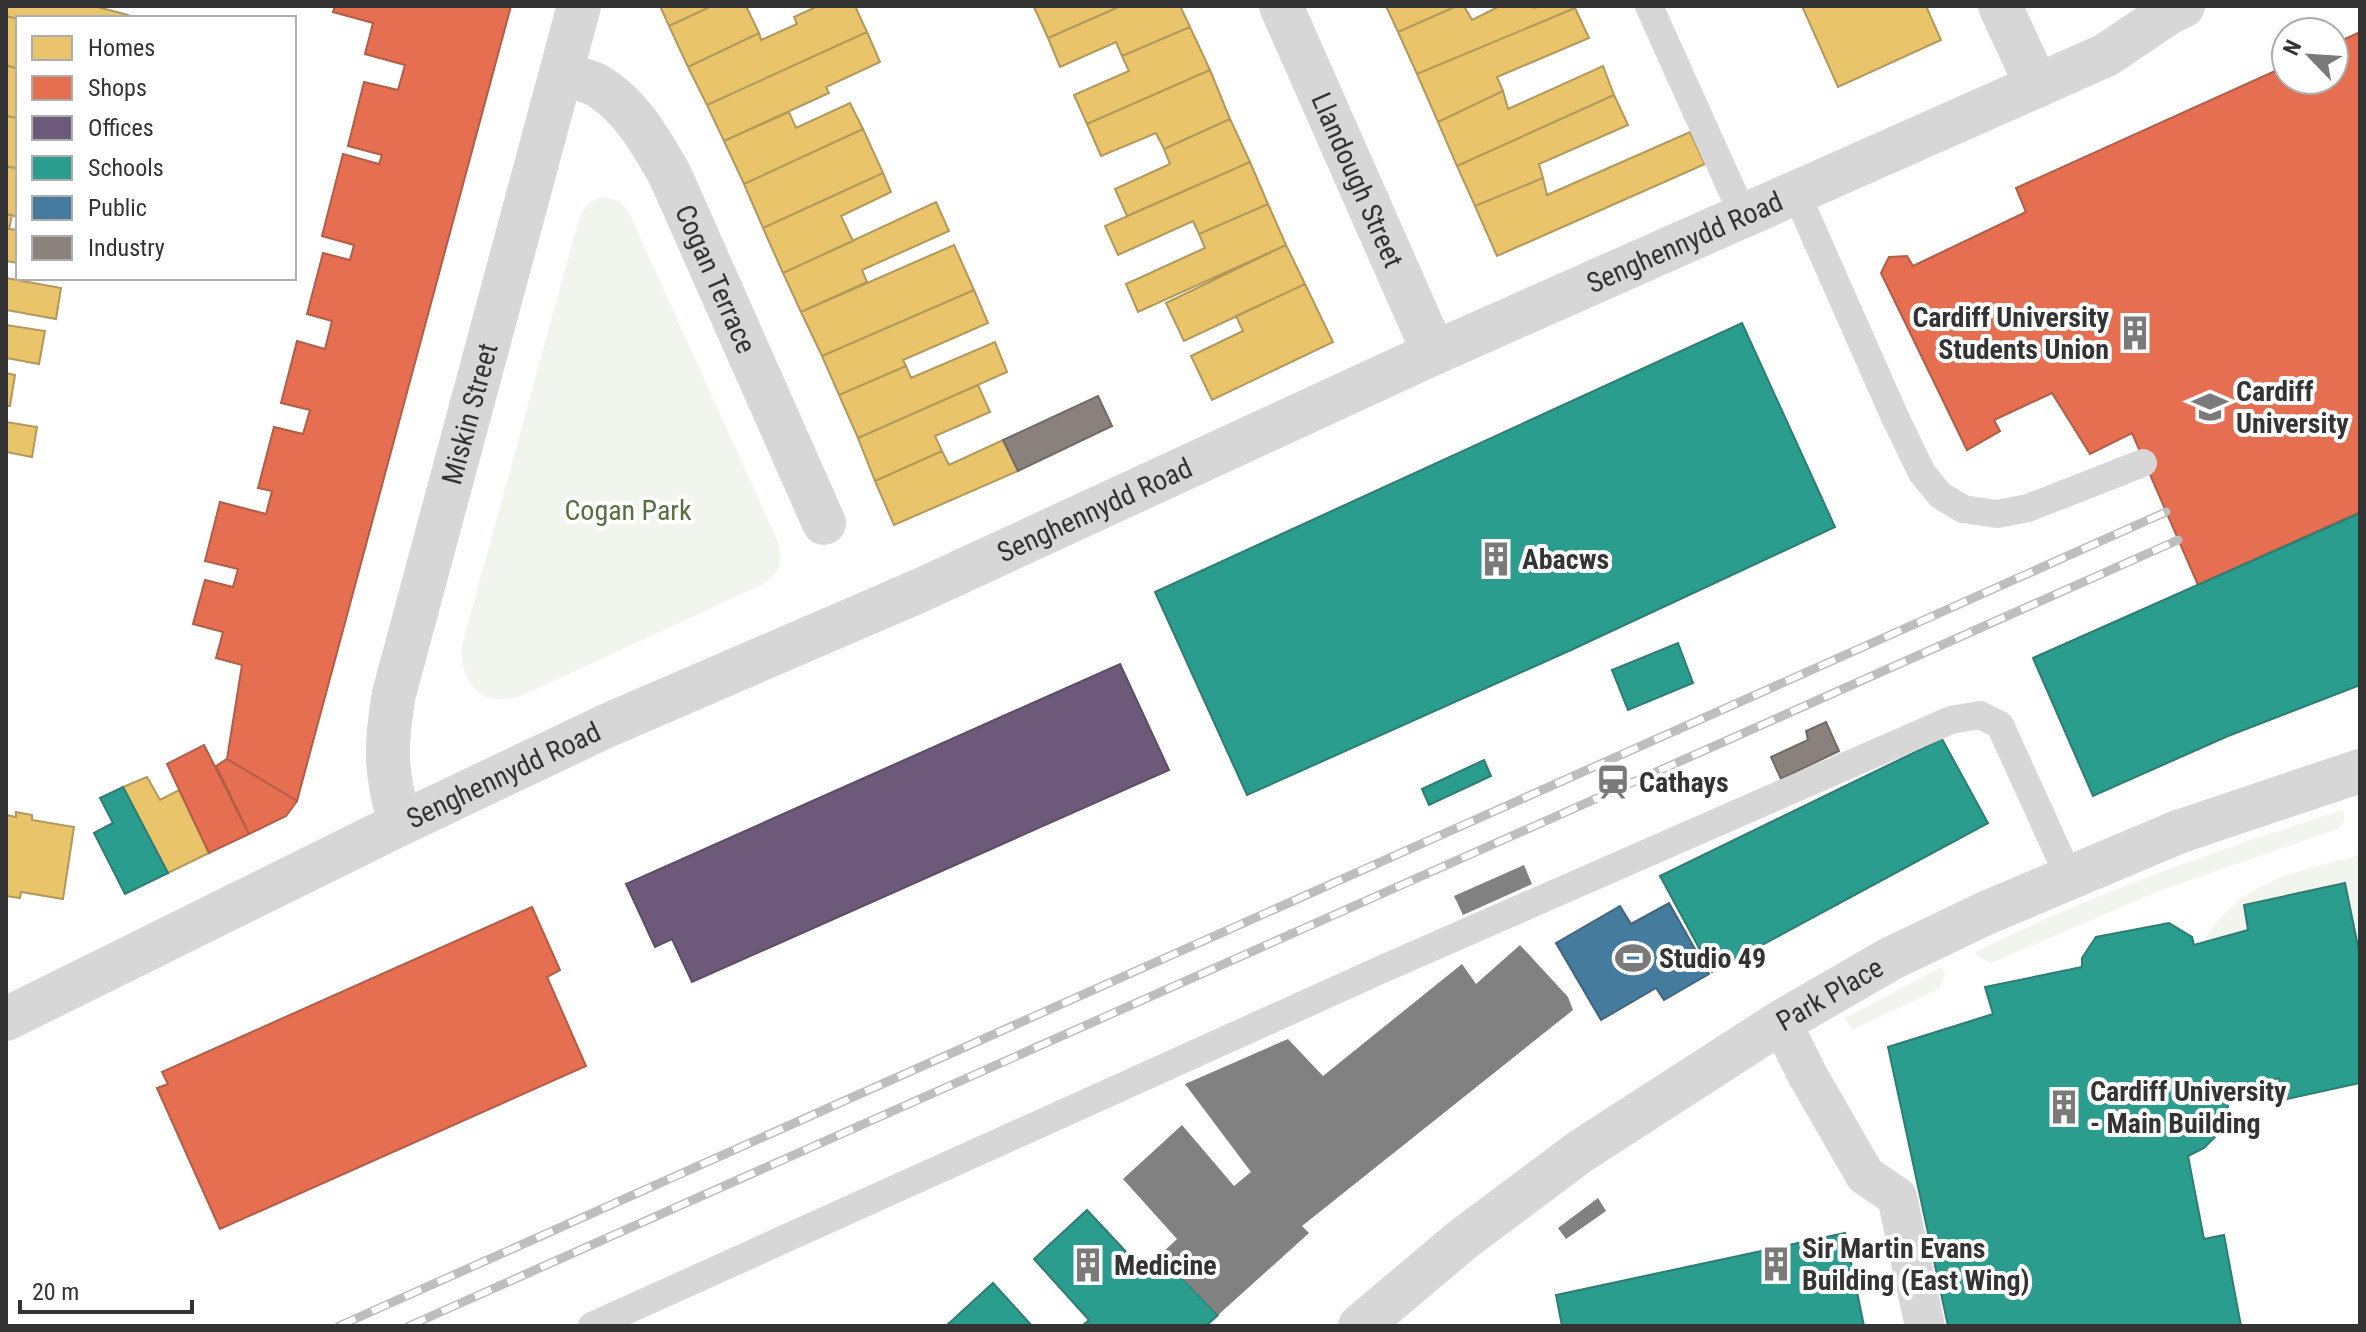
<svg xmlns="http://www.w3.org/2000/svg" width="2366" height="1332" font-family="'Roboto Condensed',sans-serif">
<rect width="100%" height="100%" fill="#fff"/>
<path fill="#f1f5ed" d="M604,197L619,201L628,211L777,540C784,563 781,571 761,585L523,695C485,710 462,686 461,649L577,226C583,210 586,200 604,197Z
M2343,810L2345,821L2337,829L2159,891L1991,963L1978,957L1975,952C2094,893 2217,850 2343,810Z
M2360,855V956L2344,883L2245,905L2248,930L2202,943C2244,878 2291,874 2360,855Z
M1942,967L1945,975L1940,988L1852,1030L1845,1018Z"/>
<path fill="#e9c46a" stroke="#b2985a" stroke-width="2" d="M6,6H94L128,15L127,18L18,19L6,16Z
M660,6H712L669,26Z
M712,6H746L759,33L688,67L669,26Z
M818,6H855L867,32L707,105L688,67L759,33L761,40L797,24L794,17Z
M1036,6H1121L1048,38L1034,7Z
M1121,6H1180L1190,27L1122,56L1116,42L1060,67L1048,38Z
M1386,6H1457L1398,32Z
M1457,6H1464L1472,20L1500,6H1533L1534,8L1540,6H1574L1575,8L1417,74L1398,32Z
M1802,6H1926L1941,40L1838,87Z
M1575,8L1589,38L1497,77L1503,91L1438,122L1417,74Z
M6,16L18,19V69L6,65Z
M1190,27L1210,70L1087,124L1074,95L1129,71L1122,56Z
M867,32L880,62L826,87L829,93L724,141L707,105Z
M6,65L18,69V118L6,116Z
M1603,66L1614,95L1457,166L1438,122L1503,91L1508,109Z
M1210,70L1230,119L1164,149L1156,133L1101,156L1087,124Z
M1614,95L1628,125L1539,164L1543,178L1475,206L1457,166Z
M850,103L863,129L744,184L724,141L789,112L796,128Z
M6,116L18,118V169L6,166Z
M1230,119L1250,162L1127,216L1115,189L1170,164L1164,149Z
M863,129L883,173L763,228L744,184Z
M1690,132L1705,164L1497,256L1475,206L1543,178L1547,195Z
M1250,162L1268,204L1199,234L1193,221L1118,255L1105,226Z
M6,166L18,169V217L6,214Z
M883,173L891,192L841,216L853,241L783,273L763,228Z
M936,202L949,231L862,270L867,282L801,312L783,273Z
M1268,204L1286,245L1138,312L1126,284L1205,248L1199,234Z
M6,214L12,215L9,229L18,230V263L6,261Z
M954,245L974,290L822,356L801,312Z
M1286,245L1305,284L1184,341L1166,303Z
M6,278L61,288L56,319L6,310Z
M1305,284L1333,342L1212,400L1191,356L1243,331L1236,316Z
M974,290L988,323L903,360L906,366L839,395L822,356Z
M6,325L45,331L39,364L6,358Z
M995,342L1007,372L858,438L839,395L906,366L911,378Z
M6,373L15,375L10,406H6Z
M978,385L990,412L935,436L942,451L875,481L858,438Z
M6,422L37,427L32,457L6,452Z
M1003,440L1018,471L894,525L875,481L942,451L949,465Z
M147,777L160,800L179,790L209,853L168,873L123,787Z
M16,812L32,815V820L74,827L63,899L21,892L20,898L6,896V815L16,817Z"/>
<path fill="#e76f51" stroke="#b15d48" stroke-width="2" d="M335,6H511L297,801L227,759L242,665L216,658L223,632L193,624L205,580L233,587L238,569L205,561L220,502L266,514L272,491L258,488L274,427L303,434L310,410L281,403L297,341L325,349L332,321L307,314L323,253L350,260L354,245L322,236L343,154L379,164L382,155L348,146L364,82L398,90L405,65L365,54L373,23L333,12Z
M2360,32V512L2198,585L2132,433L2090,454L2052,393L1994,420L2000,431L1967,450L1881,273L1889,257L1907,256L1913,266L2026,212L2016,188L2286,66V80H2334V44Z
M204,745L249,834L209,853L167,764Z
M227,759L297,801L286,816L249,834L216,766Z
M532,907L560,970L547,977L586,1066L220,1229L157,1088L168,1084L162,1072Z"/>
<path fill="#6d597a" stroke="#5c4e65" stroke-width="2" d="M1120,664L1169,770L692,982L672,939L655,947L626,884Z"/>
<path fill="#2a9d8f" stroke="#2d7d73" stroke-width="2" d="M1742,323L1835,527L1571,650L1247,795L1155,592Z
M2360,513V685L2228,736L2093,796L2033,658Z
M1678,643L1693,683L1628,710L1612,670Z
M1942,739L1988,823L1712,972L1660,876Z
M1484,760L1491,776L1429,805L1422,789Z
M123,787L168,873L125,894L94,833L113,823L100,798Z
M2345,883L2360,956V1083L2283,1100L2279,1078L2230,1090L2227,1114L2219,1133L2204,1148L2188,1156L2204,1239L2224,1235L2241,1326H1948L1888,1047L1993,1014L1985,987L2082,967V958L2096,937L2169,923L2192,937L2194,945L2248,930L2244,905Z
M1087,1210L1143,1270L1160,1255L1218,1315L1206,1326H1082L1089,1320L1034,1259Z
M1845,1233L1864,1326H1562L1556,1295Z
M993,1283L1032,1326H946Z"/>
<path fill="#457b9d" stroke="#40657d" stroke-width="2" d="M1669,903L1709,974L1664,1000L1656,988L1601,1020L1556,943L1620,906L1631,924Z"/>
<path fill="#8a817c" stroke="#706a66" stroke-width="2" d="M1098,396L1112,426L1018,471L1003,440Z
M1826,722L1839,751L1781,779L1771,757L1808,740L1806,731Z"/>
<path fill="#818181" d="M1524,865L1532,884L1463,915L1454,896Z
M1520,945L1568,997L1573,1010L1302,1226L1309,1233L1218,1315L1160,1255L1177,1239L1123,1179L1182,1125L1234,1186L1251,1172L1185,1084L1288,1039L1323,1076L1462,964L1476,984Z
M1598,1198L1606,1211L1566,1239L1558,1228Z"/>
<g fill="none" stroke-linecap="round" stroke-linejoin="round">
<path stroke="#d7d7d7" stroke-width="28" d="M1649,6L1744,217
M1796,193L1894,415L1922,473L1940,495L1963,509L1997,514L2028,508L2143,463
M592,1326L1387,967L1951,720L1980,715L2000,725L2069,877"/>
<path stroke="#d7d7d7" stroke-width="40" d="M1781,1022L1808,1076L1865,1175L1897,1197L1925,1326"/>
<g stroke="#d7d7d7" stroke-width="44">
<path id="s1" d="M1281,6L1434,353"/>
<path d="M2000,6L2037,86"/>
<path id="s2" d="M561,75C573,78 588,80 598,86C631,106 652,143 670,175L824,523"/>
<path id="s3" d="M400,824C385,771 385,747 394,694L579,6"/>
<path id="s4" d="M6,1019L400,824L606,726L921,590L1434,353L2106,55L2170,12L2183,6"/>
</g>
<path stroke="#d7d7d7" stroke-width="44" id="s5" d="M1360,1326L1462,1240L1581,1151L1781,1022L1890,959L1986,913L2178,832L2360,771"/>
<g stroke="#bebebe" stroke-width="9">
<path id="rail" d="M339,1326L2166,512
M409,1326L2178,540"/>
</g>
<use href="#rail" stroke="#fff" stroke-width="6" stroke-dasharray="18" stroke-linecap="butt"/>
</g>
<defs>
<g id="building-bare" transform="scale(2.76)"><path d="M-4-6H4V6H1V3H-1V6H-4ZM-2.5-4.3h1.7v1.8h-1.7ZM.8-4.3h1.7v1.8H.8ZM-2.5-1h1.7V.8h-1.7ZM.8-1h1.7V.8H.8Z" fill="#7a7a7a" stroke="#fff" stroke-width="2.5" paint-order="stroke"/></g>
<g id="university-bare" transform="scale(2.76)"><path d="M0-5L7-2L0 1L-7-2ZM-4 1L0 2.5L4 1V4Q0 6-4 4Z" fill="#7a7a7a" stroke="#fff" stroke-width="2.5" paint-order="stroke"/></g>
<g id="station-bare" transform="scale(2.76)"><path d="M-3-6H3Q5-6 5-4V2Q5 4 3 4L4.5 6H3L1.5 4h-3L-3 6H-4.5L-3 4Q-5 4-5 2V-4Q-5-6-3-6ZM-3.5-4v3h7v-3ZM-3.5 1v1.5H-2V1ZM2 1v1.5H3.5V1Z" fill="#7a7a7a" stroke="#fff" stroke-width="2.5" paint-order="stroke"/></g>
<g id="stadium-bare" transform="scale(2.76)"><path d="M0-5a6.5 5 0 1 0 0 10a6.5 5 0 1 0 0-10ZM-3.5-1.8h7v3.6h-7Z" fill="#7a7a7a" stroke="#fff" stroke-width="2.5" paint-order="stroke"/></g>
</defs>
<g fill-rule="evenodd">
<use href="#building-bare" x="2135" y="333"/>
<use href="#university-bare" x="2210" y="407"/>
<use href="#building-bare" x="1496" y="559"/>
<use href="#station-bare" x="1613" y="782"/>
<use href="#stadium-bare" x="1633" y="958"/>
<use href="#building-bare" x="2064" y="1107"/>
<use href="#building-bare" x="1776" y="1264"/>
<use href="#building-bare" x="1088" y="1265"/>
</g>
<g text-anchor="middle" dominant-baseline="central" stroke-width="8" stroke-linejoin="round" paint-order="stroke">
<g font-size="28" fill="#333" stroke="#fff">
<text stroke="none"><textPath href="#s1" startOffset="190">Llandough Street</textPath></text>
<text stroke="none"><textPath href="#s4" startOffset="1850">Senghennydd Road</textPath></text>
<text stroke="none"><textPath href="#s2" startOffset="268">Cogan Terrace</textPath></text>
<text stroke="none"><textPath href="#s3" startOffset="422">Miskin Street</textPath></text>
<text stroke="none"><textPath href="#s4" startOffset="1202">Senghennydd Road</textPath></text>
<text stroke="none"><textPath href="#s4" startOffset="554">Senghennydd Road</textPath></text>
<text stroke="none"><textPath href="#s5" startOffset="576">Park Place</textPath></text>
</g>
<g font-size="28" font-weight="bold" fill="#333" stroke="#fff" text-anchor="start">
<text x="2109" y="317" text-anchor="end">Cardiff University<tspan x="2109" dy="32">Students Union</tspan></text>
<text x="2236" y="391">Cardiff<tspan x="2236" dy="32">University</tspan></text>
<text x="1522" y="559">Abacws</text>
<text x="1639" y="782">Cathays</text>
<text x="1659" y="958">Studio 49</text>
<text x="2090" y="1091">Cardiff University<tspan x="2090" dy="32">- Main Building</tspan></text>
<text x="1802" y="1248">Sir Martin Evans<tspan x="1802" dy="32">Building (East Wing)</tspan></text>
<text x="1114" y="1265">Medicine</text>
</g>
<g font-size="28" fill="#56703f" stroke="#fff">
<text x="628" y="510">Cogan Park</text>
</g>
</g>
<rect width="2366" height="1332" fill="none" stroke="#333333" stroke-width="16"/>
<rect x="16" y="16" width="280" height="264" fill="#ffffff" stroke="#adadad" stroke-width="2"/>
<rect x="32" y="36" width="40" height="24" fill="#e9c46a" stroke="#adadad" stroke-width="2"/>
<text x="88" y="56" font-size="24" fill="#333333">Homes</text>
<rect x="32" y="76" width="40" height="24" fill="#e76f51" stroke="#adadad" stroke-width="2"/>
<text x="88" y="96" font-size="24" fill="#333333">Shops</text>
<rect x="32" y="116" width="40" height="24" fill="#6d597a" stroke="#adadad" stroke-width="2"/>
<text x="88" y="136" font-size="24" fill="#333333">Offices</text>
<rect x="32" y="156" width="40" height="24" fill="#2a9d8f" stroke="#adadad" stroke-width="2"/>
<text x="88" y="176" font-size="24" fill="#333333">Schools</text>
<rect x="32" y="196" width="40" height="24" fill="#457b9d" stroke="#adadad" stroke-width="2"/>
<text x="88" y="216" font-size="24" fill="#333333">Public</text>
<rect x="32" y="236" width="40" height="24" fill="#8a817c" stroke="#adadad" stroke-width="2"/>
<text x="88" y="256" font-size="24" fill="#333333">Industry</text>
<g transform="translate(2310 56) rotate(295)"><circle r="38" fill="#ffffff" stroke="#adadad" stroke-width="2"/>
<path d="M0-6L14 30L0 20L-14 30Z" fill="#7a7a7a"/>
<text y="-12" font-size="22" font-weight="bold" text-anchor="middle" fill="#333333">N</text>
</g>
<path d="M20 1300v12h172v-12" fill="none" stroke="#333333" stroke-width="4"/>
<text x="32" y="1300" font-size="24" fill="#333333" stroke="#ffffff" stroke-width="6" paint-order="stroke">20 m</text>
</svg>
